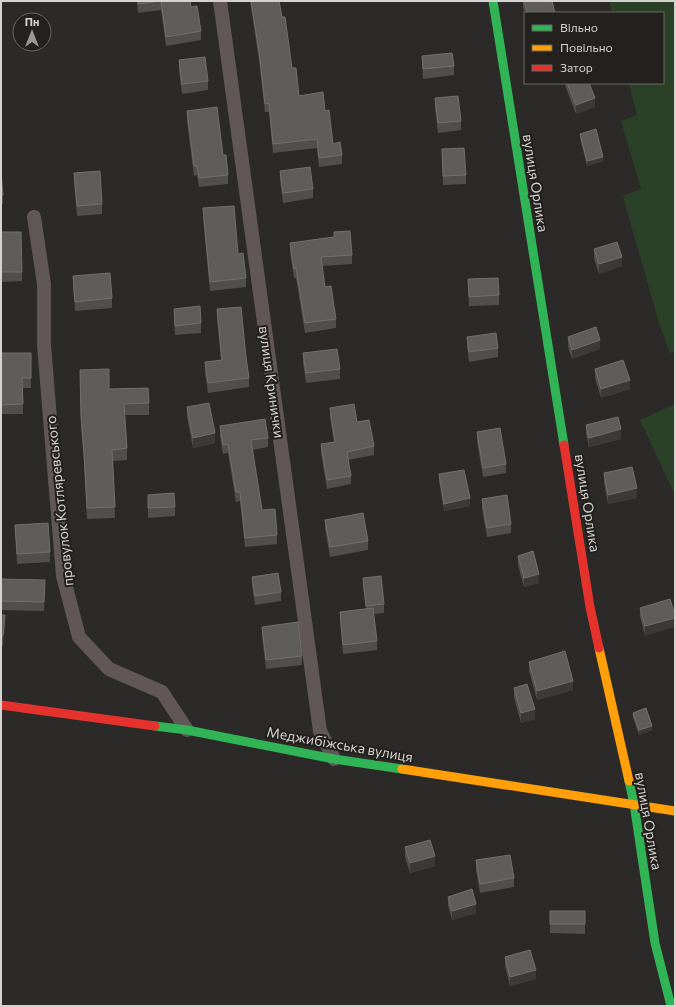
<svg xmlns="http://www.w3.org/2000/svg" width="676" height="1007" font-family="Commissioner,sans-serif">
<rect width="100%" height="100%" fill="#2c2a28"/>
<path fill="#2a4127" d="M609,1H675V351L670,353L659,323L623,196L641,189L621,121L637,115L629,83H663V13H612Z
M675,404V495L640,420Z"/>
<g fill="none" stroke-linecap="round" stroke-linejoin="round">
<path stroke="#615756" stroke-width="14" d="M220,1L320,731L334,759
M34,217L44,284V345L63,576L79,637L109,669L162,692L187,730"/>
<path stroke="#30b455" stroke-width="9" d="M493,1L564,445
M155,726L187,730L334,759L402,769
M629,781L634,804L655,943L671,1006"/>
<path stroke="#ff9f0a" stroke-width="9" d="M599,648L629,781
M402,769L675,811"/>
<path stroke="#e5322d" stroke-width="9" d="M564,445L590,607L599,648
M1,705L155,726"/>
</g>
<path fill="#504f4e" d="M137,1H190L191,7L201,31V40L166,46L161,10L138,13Z
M250,1H279L282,17L292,68L299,96L325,111L333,144L342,155V164L319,167L317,148L273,153L269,112H265L259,60Z
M523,1H552L555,13H525V14L523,6Z
M422,56L454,66V75L423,79L422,65Z
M179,60L208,81V90L182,94L179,70Z
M564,83H589L595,107L576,114Z
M435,98L461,121V130L438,133L435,108Z
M187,111L223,155L228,175V184L199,187L197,175L194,176L187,121Z
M580,134L603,161L587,166L580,138Z
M442,149L466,175V184L443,185Z
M280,171L313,189V198L283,203L280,180Z
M1,173L3,195V204H1Z
M74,173L102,204V214L77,216L74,182Z
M203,208L246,278V287L210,291L203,218Z
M1,232L22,272V281L1,282Z
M290,243L352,255V264L322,266L325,287L336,319V328L305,333L296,278H294L290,252Z
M594,249L622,266L599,274L594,259Z
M73,276L112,298V308L75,311L73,286Z
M468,279L499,295V305L469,306Z
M174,309L201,323V333L175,335L174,319Z
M217,309L246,357L249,378V387L208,393L205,372V362L221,360L217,319Z
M467,337L498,348V357L469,362L467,346Z
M568,337L600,349L572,359L568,347Z
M1,353H31V388H23V414H1Z
M303,353L340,369V379L306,383L303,363Z
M595,369L630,389L601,398L595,378Z
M80,370L109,389L149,403V415H125L127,448V460L113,461L115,518L87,519L84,463L81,427Z
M187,407L215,443L193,448L187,417Z
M330,408L357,422L374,446V455L348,460L351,476V484L327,489L321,453V444L334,442L330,417Z
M586,425L621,439L589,447L586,434Z
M220,426L268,438V447L252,450L262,510L277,535V544L245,547L240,501L236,502L228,453L223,454L220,436Z
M477,432L506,464V473L483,477L477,441Z
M604,473L637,498L608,504L604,483Z
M439,474L470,506L444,511L439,481Z
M148,495L175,507V516L148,518Z
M482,499L511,524V533L487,537L482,509Z
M325,520L368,541V550L330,557L325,529Z
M15,525L50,552V562L17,564Z
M518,556L539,583L524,587L518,565Z
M252,577L281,592V601L255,605L252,586Z
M363,578L384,604V613L374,614L377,641V650L343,654L340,621V612L366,609L363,587Z
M1,579L45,580L44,611L1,610Z
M670,599L645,636L640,617V608Z
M1,615L5,625L3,646L1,645Z
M262,627L302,656V665L266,669L262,636Z
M529,662L573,690L537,700L529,671Z
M514,688L535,719L521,723L514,698Z
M633,713L652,730L639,735L633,718Z
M405,847L435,866L410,873L405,857Z
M476,860L514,878V887L480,893L476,870Z
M448,897L476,913L452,920L448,906Z
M585,911V934L550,933V924Z
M505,957L536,979L510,986L505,966Z"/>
<path fill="#3c3a39" d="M595,98V107L576,114V105Z
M603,157V161L587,166V161Z
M622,257V266L599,274V264Z
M600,340V349L572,359V350Z
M630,380V389L601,398V389Z
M621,429V439L589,447V438Z
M215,433V443L193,448V438Z
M637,488V498L608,504V495Z
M470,498V506L444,511V504Z
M539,574V583L524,587V578Z
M5,615V625L3,646V636Z
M675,618V627L645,636V626Z
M573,681V690L537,700V691Z
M535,709V719L521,723V713Z
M652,726V730L639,735V730Z
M435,856V866L410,873V863Z
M476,904V913L452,920V911Z
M536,970V979L510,986V977Z"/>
<path fill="#5e5d5c" stroke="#71706e" d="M138,1H160L138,4Z
M161,1H190L191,7L197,6L201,31L166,37Z
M251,1H279L282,17H285L292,68H296L299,96L323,92L325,111L329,110L333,144L340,142L342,155L319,158L317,139L273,144L269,103L265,104L259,51Z
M524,1H552L555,13H527Z
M452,53L454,66L423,69L422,56Z
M205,57L208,81L182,84L179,60Z
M567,83H589L595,98L576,105Z
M458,96L461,121L438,123L435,98Z
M217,107L223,155H226L228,175L199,178L197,166H194L187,111Z
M596,129L603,157L587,161L580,134Z
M464,148L466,175L443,176L442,149Z
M310,167L313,189L283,193L280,171Z
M100,171L102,204L77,206L74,173Z
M1,173L3,195H1Z
M234,206L238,254L243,253L246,278L210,282L203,208Z
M350,231L352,255L321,257L325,287L331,286L336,319L305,323L296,268L294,269L290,243L334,237V232Z
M1,232H21L22,272H1Z
M617,242L622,257L599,264L594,249Z
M110,273L112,298L75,302L73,276Z
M498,278L499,295L469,297L468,279Z
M200,306L201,323L175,326L174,309Z
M241,307L246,357L249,378L208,383L205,362L222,360L217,309Z
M596,327L600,340L572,350L568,337Z
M496,333L498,348L469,352L467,337Z
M337,349L340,369L306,373L303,353Z
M1,353H31V378H22L23,404L1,405Z
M623,360L630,380L601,389L595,369Z
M109,369V389L148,388L149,403L124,404L127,448L112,450L115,507L87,508L84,452L81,416L80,370Z
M209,403L215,433L193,438L187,407Z
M354,404L357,422L369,420L374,446L347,452L351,476L327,480L321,444L335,442L330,408Z
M618,417L621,429L589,438L586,425Z
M265,419L268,438L251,440L262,510L275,509L277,535L245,538L240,492H236L228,444L223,445L220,426Z
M500,428L506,464L483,468L477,432Z
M632,467L637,488L608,495L604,473Z
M464,470L470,498L444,504L439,474Z
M174,493L175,507L148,508V495Z
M507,495L511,524L487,528L482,499Z
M363,513L368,541L330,547L325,520Z
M48,523L50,552L17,554L15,525Z
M533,551L539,574L524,578L518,556Z
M278,573L281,592L255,596L252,577Z
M381,576L384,604L366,606L363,578Z
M1,579L45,580L44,602L1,601Z
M670,599L675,615V618L645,626L640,608Z
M373,608L377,641L343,645L340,612Z
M1,615H5L3,636H1Z
M298,622L302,656L266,660L262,627Z
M565,651L573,681L537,691L529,662Z
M527,684L535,709L521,713L514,688Z
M646,708L652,726L639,730L633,713Z
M430,840L435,856L410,863L405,847Z
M510,855L514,878L480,884L476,860Z
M472,889L476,904L452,911L448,897Z
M550,911H585V924H550Z
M530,950L536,970L510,977L505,957Z"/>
<g text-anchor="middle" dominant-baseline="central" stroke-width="4" stroke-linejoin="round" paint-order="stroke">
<g font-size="14" fill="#d4d3d0" stroke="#23201d">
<text transform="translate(536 183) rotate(81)">вулиця Орлика</text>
<text transform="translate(272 382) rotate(82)">вулиця Кринички</text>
<text transform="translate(59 501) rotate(-96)">провулок Котляревського</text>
<text transform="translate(588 503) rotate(81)">вулиця Орлика</text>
<text transform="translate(340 744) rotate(10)">Меджибіжська вулиця</text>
<text transform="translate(649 821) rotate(80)">вулиця Орлика</text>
</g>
</g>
<rect width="676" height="1007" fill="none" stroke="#d4d3d0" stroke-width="4"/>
<rect x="524" y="12" width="140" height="72" fill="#23201d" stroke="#6a6865"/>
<rect x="532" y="25" width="20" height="6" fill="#30b455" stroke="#6a6865"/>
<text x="560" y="32" font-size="12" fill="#d4d3d0">Вільно</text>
<rect x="532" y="45" width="20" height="6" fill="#ff9f0a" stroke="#6a6865"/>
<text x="560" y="52" font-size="12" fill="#d4d3d0">Повільно</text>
<rect x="532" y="65" width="20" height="6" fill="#e5322d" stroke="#6a6865"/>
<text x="560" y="72" font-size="12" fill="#d4d3d0">Затор</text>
<g transform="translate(32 32)"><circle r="19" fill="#23201d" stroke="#6a6865"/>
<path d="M0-3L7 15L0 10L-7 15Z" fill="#999895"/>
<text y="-6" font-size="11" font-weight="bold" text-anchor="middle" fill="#d4d3d0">Пн</text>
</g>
</svg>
